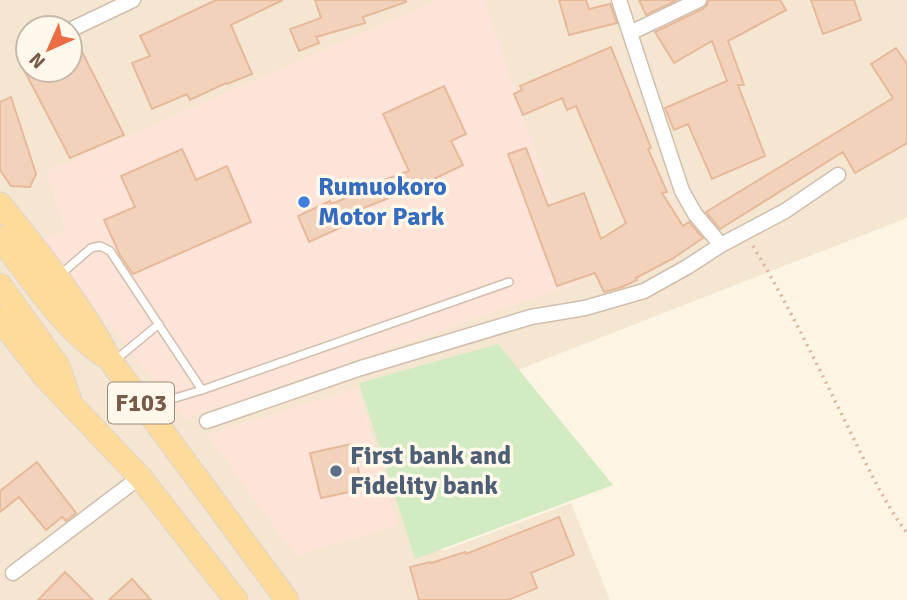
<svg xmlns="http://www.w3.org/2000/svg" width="907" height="600" font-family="Signika,sans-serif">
<rect width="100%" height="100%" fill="#fdf4e4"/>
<path fill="#f5e6d2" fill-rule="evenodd" d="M0,0H907V218L374,426L443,551L571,503L610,600H0ZM28,28H70V70H28Z"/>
<path fill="#fee4d8" d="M437,0H485L579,283L184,419L40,238L66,232L46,172Z
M358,388L397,525L296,556L207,434Z"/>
<path fill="#d2ebc2" d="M498,344L613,485L415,559L359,383Z"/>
<path fill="#f3d2bb" stroke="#e7b99b" stroke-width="2" d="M216,0H283L231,25L252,74L227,84L226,83L190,100L187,94L152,109L132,63L150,56L140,36Z
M315,0H406V2L363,17L365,23L316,37L319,43L299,51L290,29L321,18Z
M559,0H586L589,9L610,4L617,23L569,35Z
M639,0H677L646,15Z
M709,0H780L786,10L728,41L744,85H738L765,156L712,179L688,124L674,130L665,108L727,81L712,41L674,63L655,32L703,9L707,5Z
M811,0H854L861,20L823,34Z
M75,38L124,135L70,158L24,70H70V40Z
M611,47L651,148L648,149L667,192L662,193L683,226L689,222L703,238L672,259L636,278L637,280L622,287L604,292L595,273L557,286L508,154L526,148L548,206L584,193L601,239L626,223L576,106L567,110L562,98L523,115L514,94L522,90L520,86Z
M896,48L907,64V143L855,173L843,152L720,229L706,212L893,98L871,64Z
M444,86L466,134L451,141L463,165L417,187L338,218L342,227L309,242L298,216L330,201L331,204L379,185L378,182L409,171L383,114Z
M11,97L36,174L30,187L11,186L0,170V102Z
M182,149L196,180L227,166L251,222L133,274L120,255L104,220L135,207L121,176Z
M352,444L363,489L321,498L310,453Z
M37,462L76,513L66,521L62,517L46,530L19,497L0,512V491Z
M559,517L574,555L531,573L537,588L508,600H419L410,567L430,562L431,563L465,552L466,554Z
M65,572L93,600H38Z
M132,579L151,600H109Z"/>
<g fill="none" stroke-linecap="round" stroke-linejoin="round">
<g stroke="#d1bead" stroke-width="10">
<path id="lane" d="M61,274L91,248L100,246L110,251L202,390
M113,362L159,324
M148,406L202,390L509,282"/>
</g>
<g stroke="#d1bead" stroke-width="17">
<path id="street" d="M619,0L682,191L695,214L721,245L785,211L838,175
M70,30L133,0
M630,33L699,0
M207,421L361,368L531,317L585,308L644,291L687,267L721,245
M13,573L140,477"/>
</g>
<g stroke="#dcd4d0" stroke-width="25">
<path id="primary" d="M0,204C40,254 80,303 110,360L287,600
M0,238C32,279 59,323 101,354
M0,285L58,366L69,398
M0,319L45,377L140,477L236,600"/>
</g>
<path stroke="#d9b59e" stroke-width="3.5" stroke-dasharray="2 5" stroke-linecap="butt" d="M753,246C787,303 816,362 845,421C864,459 882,500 907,533"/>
<use href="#lane" stroke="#fff" stroke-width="7"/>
<use href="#street" stroke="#fff" stroke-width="14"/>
<use href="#primary" stroke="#feda9b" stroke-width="23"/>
</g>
<circle fill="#3f7fe0" stroke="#fff8eb" stroke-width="2.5" cx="304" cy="202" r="7"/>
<circle fill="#5c6f8a" stroke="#fff8eb" stroke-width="2.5" cx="336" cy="471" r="7"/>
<g text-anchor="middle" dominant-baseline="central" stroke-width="7" stroke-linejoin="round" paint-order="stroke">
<rect fill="#fff8eb" stroke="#a0897a" stroke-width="2" x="108" y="382.5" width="66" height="41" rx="5"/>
<g font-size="24" font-weight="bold" fill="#775a49">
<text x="141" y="403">F103</text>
</g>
<g font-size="26" font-weight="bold" fill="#366cbe" stroke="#fff8eb" text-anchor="start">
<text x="318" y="187">Rumuokoro<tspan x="318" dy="30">Motor Park</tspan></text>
</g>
<g font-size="26" font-weight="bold" fill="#4e5e75" stroke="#fff8eb" text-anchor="start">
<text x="350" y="456">First bank and<tspan x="350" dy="30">Fidelity bank</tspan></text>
</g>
</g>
<g transform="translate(49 49) rotate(225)"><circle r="33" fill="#fff8eb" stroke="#c9b9aa" stroke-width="2"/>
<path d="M0-5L12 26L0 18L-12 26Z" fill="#eb6d45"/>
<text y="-10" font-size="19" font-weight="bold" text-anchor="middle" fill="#775a49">N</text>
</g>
</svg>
